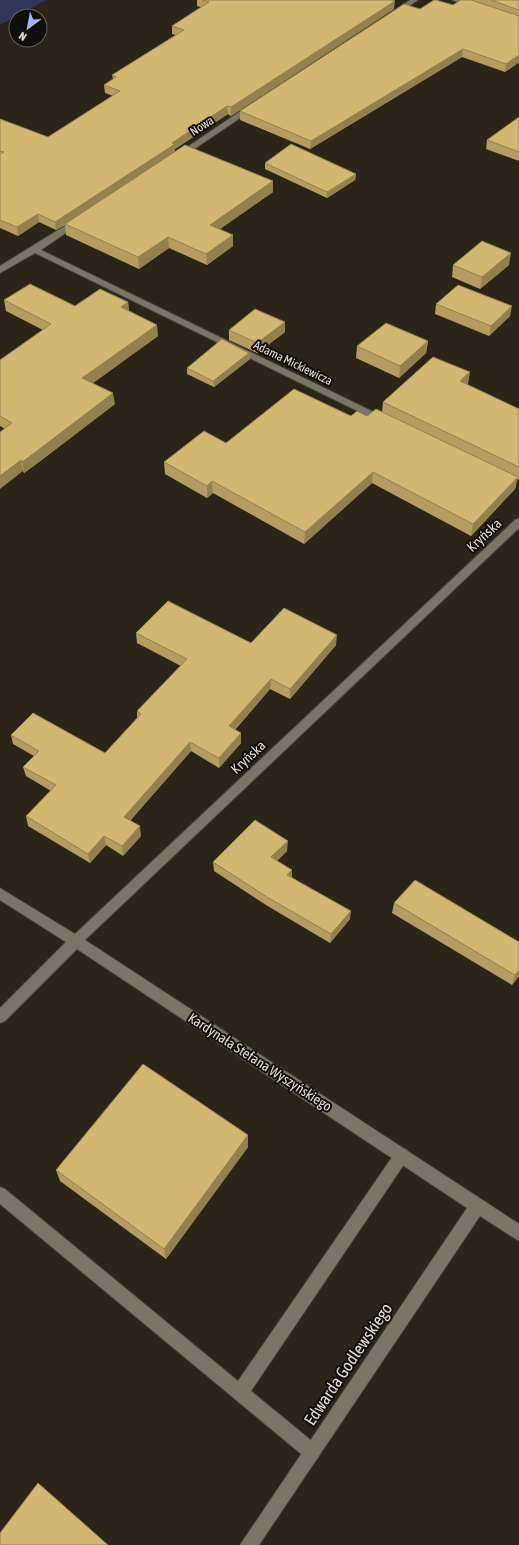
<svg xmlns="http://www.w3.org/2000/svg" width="519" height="1545" font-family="'Asap Condensed',sans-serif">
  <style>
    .green { fill: #30355b }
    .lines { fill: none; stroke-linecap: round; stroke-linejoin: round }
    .lane-casing { stroke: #454036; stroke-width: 2 }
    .street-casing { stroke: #454036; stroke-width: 2 }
    .secondary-casing { stroke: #454036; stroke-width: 2 }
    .lane { fill: #7b7565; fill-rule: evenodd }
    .street { fill: #7b7565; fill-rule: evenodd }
    .secondary { fill: #7b7565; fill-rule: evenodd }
    .wall { fill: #b59d61 }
    .shaded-wall { fill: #93804f }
    .building { fill: #d2b771; stroke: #93804f }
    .labels { text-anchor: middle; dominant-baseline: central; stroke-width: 4; stroke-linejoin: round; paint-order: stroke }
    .far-street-label { font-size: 12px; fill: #e2ded6; stroke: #110f09 }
    .street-label { font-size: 14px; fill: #e2ded6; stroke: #110f09 }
    .near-street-label { font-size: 17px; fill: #e2ded6; stroke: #110f09 }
  </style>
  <rect width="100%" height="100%" fill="#2a2518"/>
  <!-- green -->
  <path class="green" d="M0,0H46L0,25Z"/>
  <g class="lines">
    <defs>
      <path id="lane" d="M402,1148L407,1150L409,1155L407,1160L251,1391L318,1446L320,1452L318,1458L312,1460L306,1458L0,1204V1187L5,1189L238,1381L397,1150Z"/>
      <path id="street" d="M410,0H418L397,14H393V12Z
        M251,104L258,106L181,158L174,156Z
        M76,219H82L83,221L41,250L388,419L390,421L388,423H382L35,253L0,273V266Z
        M519,518V528L85,940L519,1224V1241L480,1216L259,1545H240L467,1208L77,949L5,1021L0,1023V1008L66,942L0,900V888L75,934L515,520Z"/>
      <path id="secondary" d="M452,0H461L478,7L473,8Z"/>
    </defs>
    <!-- lane casing -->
    <use href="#lane" class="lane-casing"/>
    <!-- street casing -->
    <use href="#street" class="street-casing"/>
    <!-- secondary casing -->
    <use href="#secondary" class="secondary-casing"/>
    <!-- lane -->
    <use href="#lane" class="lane"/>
    <!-- street -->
    <use href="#street" class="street"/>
    <!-- secondary -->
    <use href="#secondary" class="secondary"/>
  </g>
  <!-- wall -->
  <path class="wall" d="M197,0H392L394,9L231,116L228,114L175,149V151L273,192L220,229L233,246L207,265L169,248L139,269L66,235L65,225L56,230L39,222L18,236L0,228V119L48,137L113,96L105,93L104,85L113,79L112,75L176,35L172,34V26L201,7L197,6Z
    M461,0H519V63H518L505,72L462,57L310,149L240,120V111L420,9L453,5Z
    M519,117V161L486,149L487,140Z
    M265,163L356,174L355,180L327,198L265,169Z
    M453,265H509L480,289L452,277Z
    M4,300L75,306L128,302L129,311L158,336L93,383L115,404L35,465L24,473L23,471L5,429L0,426V360L43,330L6,311Z
    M436,304L510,316L489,336L435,314Z
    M285,322V332L257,353L229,340V330Z
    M428,341L426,353L399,378L356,358L357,346Z
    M249,353L250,359L214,387L187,374V368Z
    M468,384L467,385L519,409V480L517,479L515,489L471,536L372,483L304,544L213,493L207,498L165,474L164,462L226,443L351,416H367L382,412L383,402Z
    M136,633L251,643L336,645L290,699L270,689L235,730L241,733V743L219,768L191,751L130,821L141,836L123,856L106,845L90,863L28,826L26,816L51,791L26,776L23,767L34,756L13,744L11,735L105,753L137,718V711L181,666L137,643Z
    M287,851L277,861L292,870V877L350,919L330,943L266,905L214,871L213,862Z
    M394,903L519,976L512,985L392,913Z
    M248,1147L166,1259L60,1181L56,1170Z"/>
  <!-- shaded-wall -->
  <path class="shaded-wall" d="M395,1L394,9L231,116V107Z
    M463,49L462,57L310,149L311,141Z
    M519,55L518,63L505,72L506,64Z
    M227,106L228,114L175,149V152L56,230L55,222Z
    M356,174L355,180L327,198V192Z
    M273,181V192L210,236V225Z
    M38,214L39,222L18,236L17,227Z
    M233,235V246L207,265L206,254Z
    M168,237L169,248L139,269L138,257Z
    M511,253L509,265L480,289L482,277Z
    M128,302L129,313L121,307Z
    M512,306L510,316L489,336L491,326Z
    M285,322V332L257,353V343Z
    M157,325L158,336L84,389L82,378Z
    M428,341L426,353L399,378L400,366Z
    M249,353L250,359L214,387L213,381Z
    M470,372L468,384L458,393L460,381Z
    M113,393L115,404L35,465L24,473L22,462Z
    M21,460L23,471L0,489V476Z
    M373,472L372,483L304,544L305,532Z
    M518,477L515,489L471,536L473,524Z
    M212,481L213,493L207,498V486Z
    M337,635L336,645L290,699V689Z
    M271,679L270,689L229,736V726Z
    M241,733V743L219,768V758Z
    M190,742L191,751L125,826L124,817Z
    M140,826L141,836L123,856L122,846Z
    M104,836L106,845L90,863L88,854Z
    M288,841L287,851L271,866V857Z
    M292,870V879L287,875Z
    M351,911L350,919L330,943L331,934Z
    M519,970V976L512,985L515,975Z
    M248,1135V1147L166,1259L164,1249Z"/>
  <!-- building -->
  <path class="building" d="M202,0H392L395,1L231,107L227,106L172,143L175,144L55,222L38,214L17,227L0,220V154L4,152L0,151V119L48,137L120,91L104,85L116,77L112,75L184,30L172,26L209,2Z
    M434,0H436L453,5L461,0H471L519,16V55L506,64L463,49L311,141L240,111L404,4L420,9Z
    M491,0H519V10Z
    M519,117V152L487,140Z
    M291,144L356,174L327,192L265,163Z
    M185,145L273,181L210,225L233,235L206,254L168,237L138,257L65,224Z
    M482,241L511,253L482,277L453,265Z
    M30,284L75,306L100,289L128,302L121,307L157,325L82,378L113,393L33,454L22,462L21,460L0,476V432L12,423L0,416V360L51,324L4,300Z
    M458,285L512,306L491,326L436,304Z
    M255,309L285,322L257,343L229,330Z
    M386,323L428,341L400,366L357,346Z
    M222,339L249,353L213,381L187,368Z
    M433,357L470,372L460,381L519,409V467L383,402Z
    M294,389L351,416L357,411L367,416L376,409L518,477L473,524L373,472L305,532L212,481L207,486L164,462L204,431L226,443Z
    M168,601L251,643L284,608L337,635L290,689L271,679L229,726L241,733L219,758L190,742L124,817L140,826L122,846L104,836L88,854L26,816L56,785L23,767L39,751L11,735L33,713L105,753L141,714L137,711L187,659L136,633Z
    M255,820L288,841L271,857L292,870L287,875L351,911L331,934L267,897L213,862Z
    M415,880L519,942V970L515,975L394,903Z
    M143,1064L248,1135L164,1249L56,1170Z
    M38,1483L108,1545H0V1533Z"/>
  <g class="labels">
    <!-- far-street labels -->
    <g class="far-street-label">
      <text transform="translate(202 126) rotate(-33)">Nowa</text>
      <text transform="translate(293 363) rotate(26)">Adama Mickiewicza</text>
    </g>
    <!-- street labels -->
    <g class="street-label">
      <text transform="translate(484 535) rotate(-43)">Kryńska</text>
      <text transform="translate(248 757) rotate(-43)">Kryńska</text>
      <text transform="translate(260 1062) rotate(33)">Kardynała Stefana Wyszyńskiego</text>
    </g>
    <!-- near-street labels -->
    <g class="near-street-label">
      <text transform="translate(348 1364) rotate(-56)">Edwarda Godlewskiego</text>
    </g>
  </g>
  <!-- north arrow -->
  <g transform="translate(28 28) rotate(212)"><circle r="19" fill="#110f09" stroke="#65625b"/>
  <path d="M0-3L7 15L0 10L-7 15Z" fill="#a4b2fc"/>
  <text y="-6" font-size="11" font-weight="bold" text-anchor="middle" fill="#e2ded6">N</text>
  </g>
</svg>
